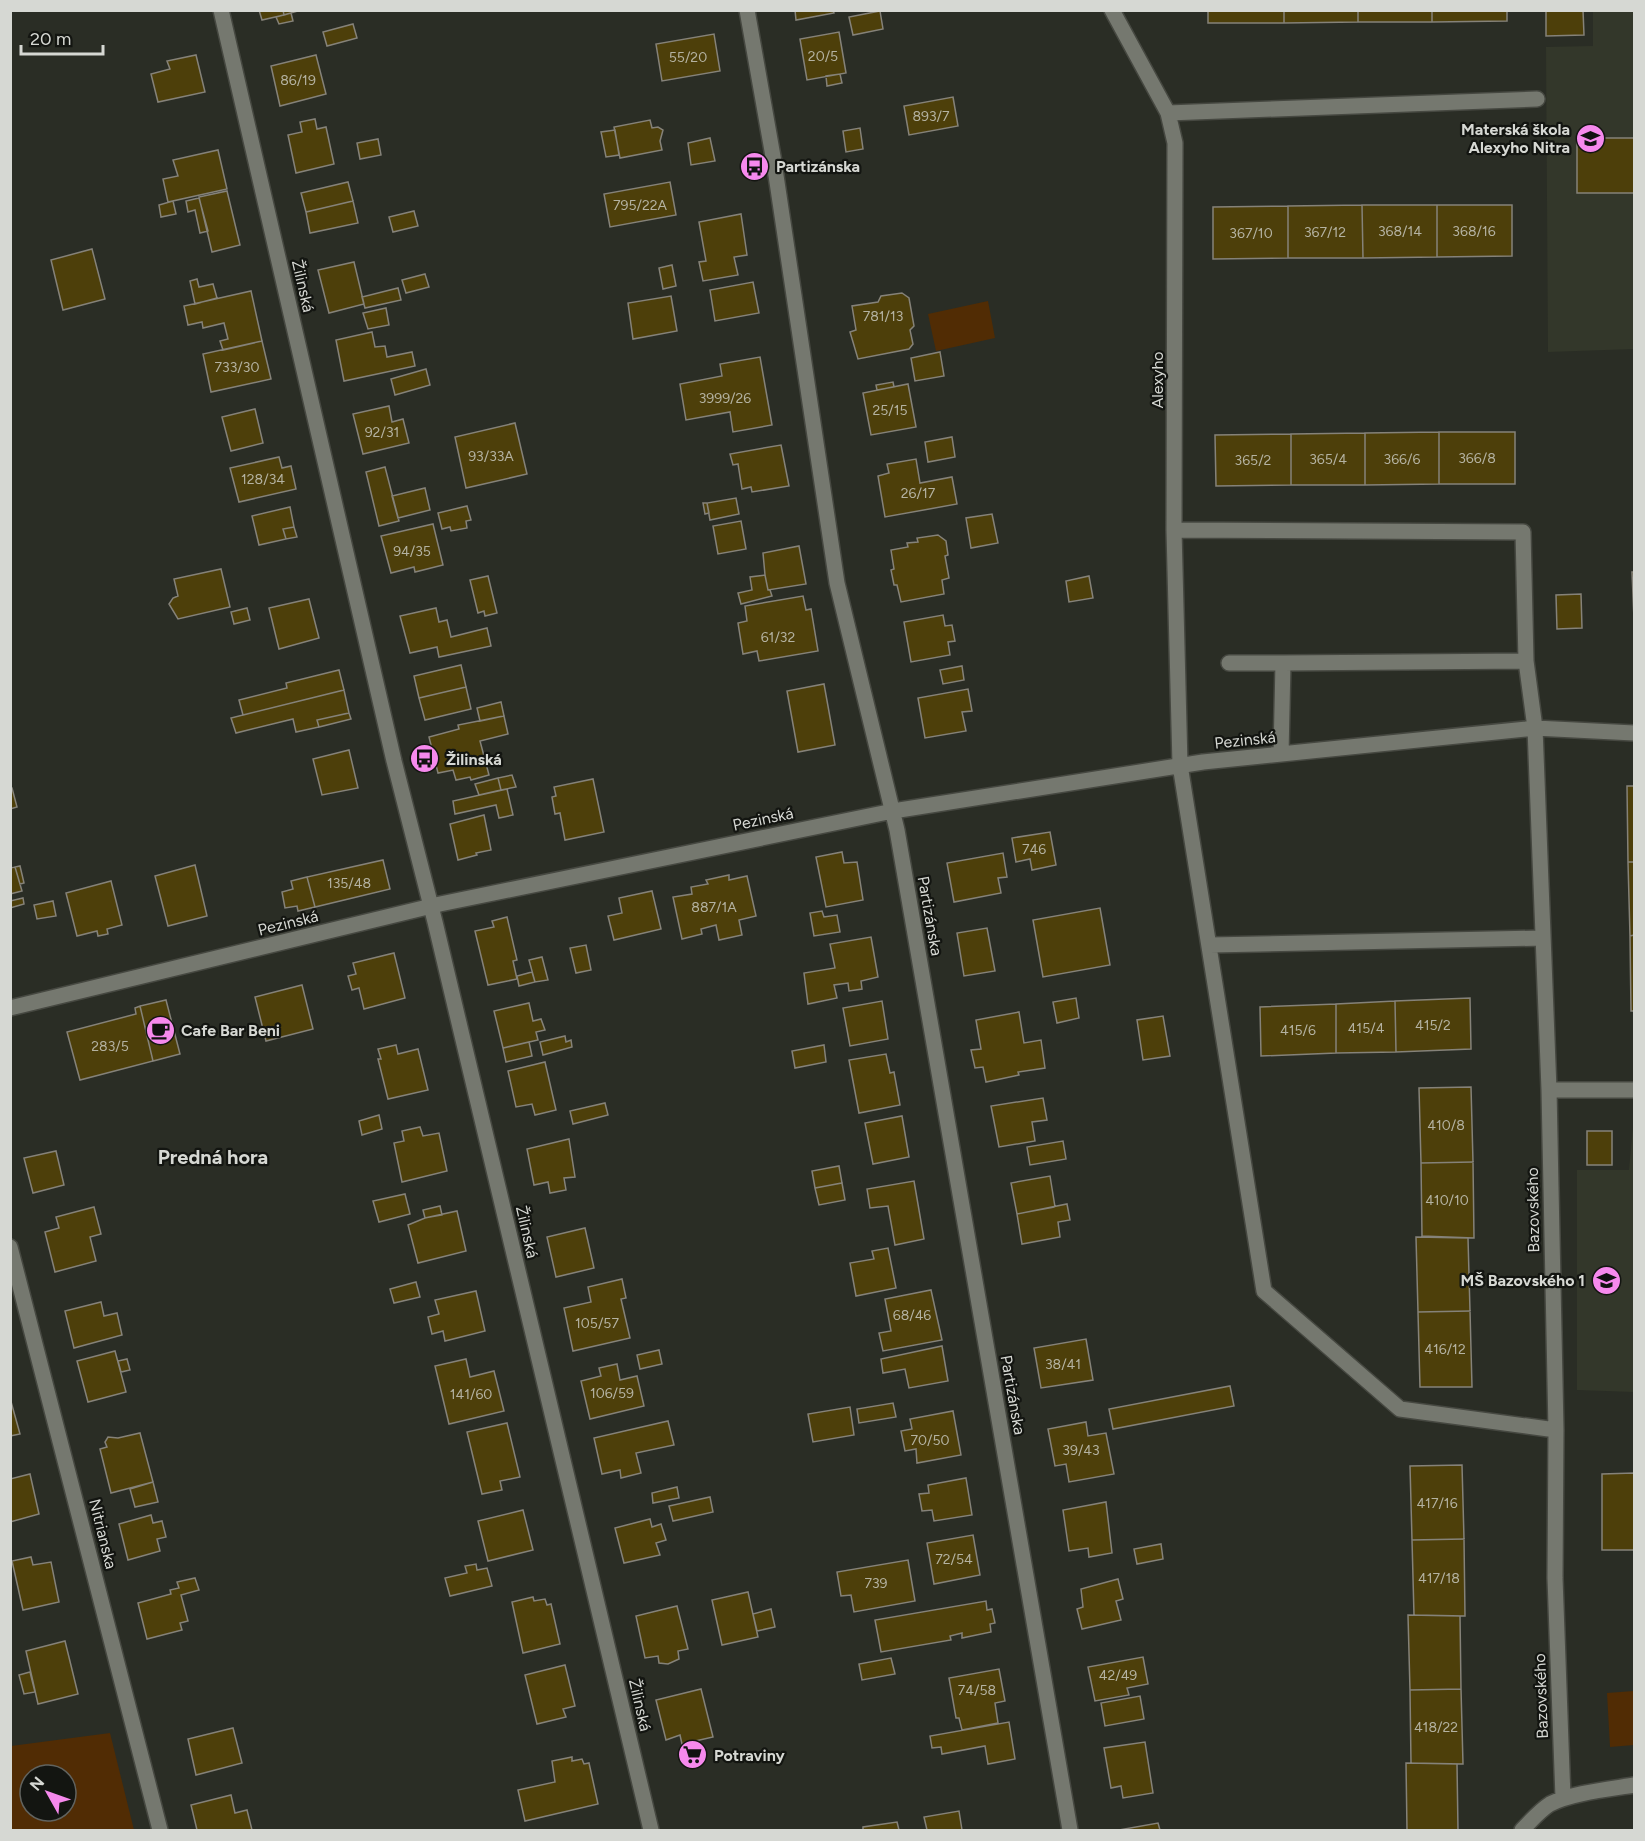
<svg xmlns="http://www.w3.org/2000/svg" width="1645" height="1841" font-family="Figtree,sans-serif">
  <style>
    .built { fill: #33372a }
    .green { fill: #512c04; fill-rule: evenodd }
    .building { fill: #4d3f0a; stroke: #858279; stroke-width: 1.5 }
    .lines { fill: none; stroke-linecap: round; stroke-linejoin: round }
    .minor-casing { stroke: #464841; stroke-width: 18 }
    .minor { stroke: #75786f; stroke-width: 15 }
    .labels { text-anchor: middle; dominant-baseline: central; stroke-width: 4.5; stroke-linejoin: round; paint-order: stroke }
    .number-label { font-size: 14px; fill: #b4b2a1 }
    .poi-label { font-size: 16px; font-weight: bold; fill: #d6d8d3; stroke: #131511; text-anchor: start }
    .street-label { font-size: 16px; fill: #d6d8d3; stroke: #131511 }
    .quarter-label { font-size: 20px; font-weight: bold; fill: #d6d8d3; stroke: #131511 }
  </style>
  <rect width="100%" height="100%" fill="#2a2d25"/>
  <!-- built -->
  <path class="built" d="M1593,11H1634V349L1548,352L1546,47L1593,46Z
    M1634,1116V1392L1577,1390V1170H1629Z"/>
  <!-- green -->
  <path class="green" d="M988,301L995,338L936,351L928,314Z
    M1634,1691V1745L1610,1747L1607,1693Z
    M110,1733L134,1830H11V1746ZM30,1775H66V1811H30Z"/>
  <!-- building -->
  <path class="building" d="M259,10H283L284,15L262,20Z
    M283,10H301L284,15Z
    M795,10H833L834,13L796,20Z
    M1208,10H1284V23H1208Z
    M1284,10H1358V22L1284,23Z
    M1358,10H1432V22H1358Z
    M1432,10H1507V21L1432,22Z
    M1546,10H1583L1584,35L1546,36Z
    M880,11L883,29L853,35L849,17Z
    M291,13L293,21L279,24L276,17Z
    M353,24L357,38L327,46L323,32Z
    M839,32L846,73L807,80L800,39Z
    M714,34L720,71L662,81L656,44Z
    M196,55L205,92L158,102L151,74L170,69L167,61Z
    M316,55L326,94L280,106L271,66Z
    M840,74L842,83L827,86L826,76Z
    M953,97L958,126L909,135L904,106Z
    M315,119L317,129L326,127L334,164L296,173L288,135L302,132L300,122Z
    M650,120L652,128L658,127L663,130L660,141L662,150L620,158L614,127Z
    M860,128L863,149L846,152L843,131Z
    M615,130L619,155L606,157L601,132Z
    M710,138L715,161L691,165L688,143Z
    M1577,138H1634V193H1577Z
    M378,139L381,155L360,159L357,143Z
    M218,150L227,189L168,202L163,179L178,176L173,160Z
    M348,182L353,201L306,212L301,193Z
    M670,182L676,215L610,227L604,194Z
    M227,191L240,245L212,252L199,197Z
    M199,198L208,231L200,233L195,210L188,212L186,201Z
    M173,201L176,214L161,217L159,205Z
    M353,201L358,223L310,233L306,212Z
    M1362,205L1363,258H1288V206Z
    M1362,205H1437V257L1363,258Z
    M1437,205H1512V256L1437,257Z
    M1288,206V258L1213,259V207Z
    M414,211L418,226L393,232L389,217Z
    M741,214L747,255L734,257L738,275L703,281L699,262L706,261L699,222Z
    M92,249L105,299L63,310L51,260Z
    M354,262L364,304L329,313L318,270Z
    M672,265L676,286L663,289L659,268Z
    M425,274L429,287L406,293L402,280Z
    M197,279L199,287L213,284L217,298L195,304L190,281Z
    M753,282L759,313L715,321L710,290Z
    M398,288L401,300L365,308L362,297Z
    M251,291L262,341L223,350L220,341L228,339L224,323L203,328L202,322L188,325L184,306Z
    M902,293L909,298L914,326L910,330L913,344L909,349L858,359L850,332L856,330L852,306L878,302L881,296Z
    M671,296L677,331L633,339L628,303Z
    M386,308L389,325L368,329L363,313Z
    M372,332L375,347L385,346L387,357L412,352L415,366L344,381L336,340Z
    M262,341L271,379L211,392L203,354Z
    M940,352L944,376L915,381L911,358Z
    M760,357L772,425L733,432L730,412L686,420L680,384L722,376L720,364Z
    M426,369L430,385L395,395L391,379Z
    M893,382L894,387L877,390L876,385Z
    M908,384L916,427L871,435L863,393Z
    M389,406L392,422L403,419L409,443L363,454L353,414Z
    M255,409L263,443L231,451L222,417Z
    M515,423L527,474L466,488L455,437Z
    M1439,432V484L1365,485V433Z
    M1439,432H1515V484H1439Z
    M1365,433V485H1291V434Z
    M1291,434V485L1216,486L1215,435Z
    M952,437L955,457L928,462L925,442Z
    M781,445L789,486L752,492L751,487L742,489L738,464L733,465L730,454Z
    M279,457L282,468L291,466L296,489L239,502L230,468Z
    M916,459L920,483L952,477L957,504L885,517L878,476L889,473L887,464Z
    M385,467L399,521L379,526L366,472Z
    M425,488L430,510L398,518L392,496Z
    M736,498L739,514L710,520L707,503Z
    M703,503H707L709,513L705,514Z
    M467,506L471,520L466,521L467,528L451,531L450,527L442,529L438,513Z
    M290,507L294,527L283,529L286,539L259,545L252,516Z
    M992,514L998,543L971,548L966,518Z
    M741,521L746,549L718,554L713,526Z
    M433,524L443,565L415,572L414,567L391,573L381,536Z
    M294,527L297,537L286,539L283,529Z
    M938,535L946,541L948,555L945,556L949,578L942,580L944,594L901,602L897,585H894L891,570L894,569L891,550L908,547L907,543L918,542L917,538Z
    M799,546L806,584L768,590L765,575L763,553Z
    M221,569L230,607L178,619L169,604L173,598L178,596L174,579Z
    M1632,572H1634V619Z
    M765,575L768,590H770L772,596L741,604L738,593L752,590L750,577Z
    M488,576L497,613L485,616L484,611L478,613L470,580Z
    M1089,576L1093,598L1069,602L1066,581Z
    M1581,594L1582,628L1557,629L1556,595Z
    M803,596L806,610L811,609L818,651L759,661L757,651L743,654L738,623L747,621L745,606Z
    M309,599L319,638L279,649L269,608Z
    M247,608L250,620L234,624L231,612Z
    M436,608L439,622L447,620L451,637L487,628L491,646L439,657L437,647L410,653L400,616Z
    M943,615L945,626L952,625L955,641L948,642L950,655L911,662L904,622Z
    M461,665L466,687L419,698L414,676Z
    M962,666L964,680L943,684L940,670Z
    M339,670L344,690L243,715L239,700L287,688L286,683Z
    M824,684L835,745L798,752L787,691Z
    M466,687L471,709L425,720L419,698Z
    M968,689L972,711L962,712L966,731L925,738L918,698Z
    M344,690L349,713L317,720L319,727L296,732L293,719L236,733L231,718Z
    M501,702L504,716L480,721L477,708Z
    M349,713L351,719L319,727L317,720Z
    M504,716L508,734L480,741L489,775L471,780L470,777L456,780L453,770L438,773L429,737L459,729L458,725Z
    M349,750L358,788L322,795L313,759Z
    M512,775L516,787L501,790L498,778Z
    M498,778L501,790L479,795L475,784Z
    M593,779L604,832L565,840L560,813L555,814L552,797L556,796L554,787Z
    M1627,786H1634V862H1628Z
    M10,788H12L17,807L10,809Z
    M507,789L513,815L499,818L496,805L455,814L453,801Z
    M484,815L491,850L476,853L477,855L458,860L450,824Z
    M1050,832L1056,865L1032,870L1030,859L1016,862L1012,838Z
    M842,852L844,863L857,862L863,900L826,907L816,857Z
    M1003,853L1007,877L998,878L1001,893L954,902L947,863Z
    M383,860L390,889L315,907L307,877Z
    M1628,862H1634V935L1630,936Z
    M195,865L207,916L168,926L155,876Z
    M20,866L24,883L20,884L15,867Z
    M15,867L22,891L10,894V868Z
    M729,875V880L747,876L756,916L739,920L742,935L719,940L716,925L701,929L702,934L682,939L673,897L692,894L691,887L708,884L706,880Z
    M307,877L315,907L298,911L297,906L285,908L282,892L293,889L291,881Z
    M111,881L122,925L107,929L108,934L98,936L97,931L77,936L66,893Z
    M652,891L661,929L614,940L608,916L622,913L619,898Z
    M23,898L24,904L10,908V901Z
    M53,901L56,916L37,919L34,905Z
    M1100,908L1110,965L1043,977L1033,920Z
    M822,911L824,917L837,915L840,932L814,936L810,913Z
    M507,917L517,960L513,961L517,979L488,985L475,931L494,927L492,921Z
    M987,928L995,971L964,976L957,933Z
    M1634,935V1011H1631L1630,936Z
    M871,937L878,977L861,981L862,989L849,991L848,983L834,985L837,998L808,1004L804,973L835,968L830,944Z
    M586,945L591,970L576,973L570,948Z
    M394,953L405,998L364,1009L359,988L352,990L348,976L356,974L353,963Z
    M542,957L548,980L535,982L529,960Z
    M532,972L535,982L519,986L517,976Z
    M302,985L313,1029L266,1041L255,997Z
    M1076,998L1079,1018L1057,1023L1053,1002Z
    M1470,998L1471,1049L1396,1052L1395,1001Z
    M166,1000L180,1054L153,1061L140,1006Z
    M882,1001L888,1039L850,1046L843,1008Z
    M1395,1001L1396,1052L1336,1053V1004Z
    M529,1003L533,1021L541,1019L545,1030L536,1032L538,1040L503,1048L494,1011Z
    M1336,1004V1053L1261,1056L1260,1007Z
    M140,1006L153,1061L80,1080L67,1032L136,1014L135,1008Z
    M1019,1012L1024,1043L1041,1040L1045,1068L1018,1072L1019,1075L986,1082L983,1067L975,1068L971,1050L981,1049L976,1020Z
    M1163,1016L1170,1056L1143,1060L1137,1020Z
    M565,1036L566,1042L571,1040L572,1047L543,1055L540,1042Z
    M529,1042L532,1056L506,1062L503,1048Z
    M396,1045L398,1054L418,1049L428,1090L388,1099L378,1059H381L378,1049Z
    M824,1045L826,1062L795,1068L792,1051Z
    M886,1054L890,1073L894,1072L900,1105L859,1113L849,1060Z
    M545,1062L556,1110L535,1115L532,1104L516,1107L508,1071Z
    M1471,1087L1473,1162L1421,1163L1419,1088Z
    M1043,1098L1047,1120L1032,1122L1035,1141L999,1147L991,1106Z
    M605,1103L608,1115L573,1124L570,1111Z
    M379,1115L382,1129L362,1135L359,1121Z
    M902,1116L909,1157L873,1164L865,1123Z
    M420,1127L423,1136L439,1133L447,1171L402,1182L394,1143L404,1141L402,1131Z
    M1587,1131H1612V1165H1587Z
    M569,1139L575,1177L564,1178L566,1190L550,1193L548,1182L534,1185L527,1149Z
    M1063,1141L1066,1159L1030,1165L1027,1147Z
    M56,1151L64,1185L33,1193L24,1158Z
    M1473,1162L1474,1238L1422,1236L1421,1163Z
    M839,1166L842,1183L815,1188L812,1171Z
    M1050,1176L1055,1207L1017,1214L1011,1183Z
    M914,1181L924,1239L895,1245L888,1206L870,1208L867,1189Z
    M842,1183L845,1200L819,1205L815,1188Z
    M405,1194L410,1214L379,1222L373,1201Z
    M1067,1204L1070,1220L1058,1222L1060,1237L1022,1244L1017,1214Z
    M440,1206L442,1215L425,1218L423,1210Z
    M94,1207L101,1234L90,1237L96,1261L55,1272L45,1232L59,1228L56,1217Z
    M457,1211L466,1251L418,1263L408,1225L425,1218Z
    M585,1228L594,1268L556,1277L547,1237Z
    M1416,1237L1468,1238L1470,1311L1418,1312Z
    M888,1248L896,1288L856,1296L850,1263L874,1259L872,1251Z
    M622,1279L626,1298L621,1299L630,1338L573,1351L564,1308L591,1302L588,1287Z
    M416,1282L420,1297L394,1303L390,1289Z
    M931,1290L942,1340L883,1351L879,1333L891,1331L885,1299Z
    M476,1291L485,1331L445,1341L443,1331L432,1334L428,1317L439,1314L435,1300Z
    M101,1302L104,1316L117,1313L122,1335L74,1348L65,1311Z
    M1470,1311L1472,1387H1420L1418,1312Z
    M1086,1339L1093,1380L1041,1388L1034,1348Z
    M942,1346L948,1381L909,1388L905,1369L883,1373L881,1359Z
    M659,1350L662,1364L640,1369L637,1355Z
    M115,1351L126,1392L88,1402L77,1361Z
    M127,1359L130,1370L121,1372L118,1361Z
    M466,1359L470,1377L494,1371L504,1411L449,1424L435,1366Z
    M617,1364L620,1380L637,1376L644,1406L590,1419L581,1381L601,1376L599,1368Z
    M1230,1386L1234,1406L1113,1429L1109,1409Z
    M10,1398L20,1434L10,1436Z
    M893,1403L896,1417L859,1423L857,1409Z
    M850,1407L854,1435L813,1442L808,1414Z
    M953,1411L961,1455L917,1463L916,1449L905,1451L901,1431L912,1429L910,1419Z
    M668,1421L674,1445L636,1453L641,1473L621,1478L620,1470L602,1474L594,1438Z
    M1086,1422L1088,1436L1106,1433L1114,1474L1069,1482L1066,1464L1055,1466L1048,1429Z
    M507,1423L520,1477L500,1481L502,1490L482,1494L467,1432Z
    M140,1433L153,1482L111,1493L100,1449L107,1447L105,1442L108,1437L118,1438Z
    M1462,1465L1464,1539L1412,1540L1410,1466Z
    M1634,1473V1550H1602V1474Z
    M30,1474L39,1514L10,1522V1479Z
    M966,1478L972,1515L934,1521L932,1510L922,1511L919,1494L929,1493L928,1485Z
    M153,1482L158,1502L135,1507L130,1489Z
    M677,1487L679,1498L653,1503L652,1493Z
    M710,1497L713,1512L673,1521L669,1506Z
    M1106,1502L1112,1553L1089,1557L1088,1548L1069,1551L1063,1510Z
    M523,1510L533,1550L488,1561L478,1521Z
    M151,1515L153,1523L162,1521L166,1537L157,1539L160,1551L128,1560L119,1524Z
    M650,1519L652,1527L661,1524L666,1540L656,1543L660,1555L624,1563L615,1528Z
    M973,1535L980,1575L934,1584L927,1543Z
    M1464,1539L1465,1616L1414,1615L1412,1540Z
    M1161,1544L1163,1559L1137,1564L1134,1549Z
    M31,1557L33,1565L51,1562L59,1602L23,1610L12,1561Z
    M908,1560L915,1601L854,1612L851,1595L841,1596L837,1572Z
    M476,1564L477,1570L487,1568L492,1586L450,1596L445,1578L467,1573L465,1566Z
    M195,1578L199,1590L181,1595L188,1621L180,1623L182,1630L147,1639L138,1603L171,1594L170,1590L179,1588L177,1582Z
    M1118,1579L1123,1599L1116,1601L1121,1620L1082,1629L1077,1609L1083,1607L1081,1589Z
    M748,1592L758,1637L722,1645L712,1600Z
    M533,1597L534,1601L545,1599L547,1605L551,1604L560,1644L523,1653L512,1602Z
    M986,1601L987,1610L992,1609L995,1623L990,1624L991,1632L962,1638V1633L950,1636L951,1640L881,1652L875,1620Z
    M677,1606L688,1649L678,1651L679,1659L668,1664L659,1663L658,1656L645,1658L636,1616Z
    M771,1609L775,1627L757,1631L753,1614Z
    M1408,1615L1460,1616L1461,1689L1410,1690Z
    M65,1641L78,1694L38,1704L26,1651Z
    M1143,1657L1148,1684L1127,1688L1129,1695L1095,1701L1088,1667Z
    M891,1658L895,1674L862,1680L859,1664Z
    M565,1665L575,1706L563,1709L566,1717L537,1724L525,1675Z
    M999,1669L1005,1701L995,1703L998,1723L962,1730L959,1718H956L949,1678Z
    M30,1672L35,1692L24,1694L19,1675Z
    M701,1689L713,1737L682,1744L680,1735L666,1740L656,1700Z
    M1461,1689L1463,1764L1411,1763L1410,1690Z
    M1140,1696L1144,1719L1105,1726L1101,1703Z
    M1009,1722L1015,1759L988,1764L985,1746L942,1754L941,1747L932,1748L930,1736Z
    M233,1728L242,1763L196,1775L188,1739Z
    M1145,1742L1153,1793L1123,1798L1121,1786L1111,1788L1104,1748Z
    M572,1757V1761L582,1759L584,1764L589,1763L598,1804L525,1821L518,1790L555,1782L552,1761Z
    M1406,1763L1457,1764L1458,1830H1407Z
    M231,1795L235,1813L247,1810L252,1830H197L191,1805Z
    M959,1811L962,1830H927L924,1817Z
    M897,1822L899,1830H863V1827Z
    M1158,1823L1160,1830H1119Z"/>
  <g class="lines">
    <defs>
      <path id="minor" d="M221,10L394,761L435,922L651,1830
        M747,10L774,162L837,583L897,830L1070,1830
        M1112,10L1168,113L1175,143L1174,530L1180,765L1264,1291L1400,1409L1556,1430
        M1168,113L1537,99
        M1174,530L1523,532L1526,661L1535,728L1549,1090L1556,1430L1555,1578L1563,1798
        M1229,663H1283
        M1281,754L1283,663L1526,661
        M1210,945L1542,938
        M10,1008L440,904L893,811L1203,762L1535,728L1634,733
        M1549,1090H1634
        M10,1247L160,1830
        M1522,1830C1531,1821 1539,1811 1550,1804C1571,1793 1610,1789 1634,1785"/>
    </defs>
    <!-- minor casing -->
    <use href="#minor" class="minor-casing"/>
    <!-- minor -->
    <use href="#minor" class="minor"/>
  </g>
  <!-- icons -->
  <defs>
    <symbol id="school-disc" viewBox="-11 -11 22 22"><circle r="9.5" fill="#f689ed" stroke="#131511"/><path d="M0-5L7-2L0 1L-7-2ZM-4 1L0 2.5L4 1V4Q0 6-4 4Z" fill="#111"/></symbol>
    <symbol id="bus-disc" viewBox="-11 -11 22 22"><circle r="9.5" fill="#f689ed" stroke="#131511"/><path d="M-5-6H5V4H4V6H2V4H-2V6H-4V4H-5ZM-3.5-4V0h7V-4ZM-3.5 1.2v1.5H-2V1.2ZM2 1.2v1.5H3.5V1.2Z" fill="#111"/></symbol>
    <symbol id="cafe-disc" viewBox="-11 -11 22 22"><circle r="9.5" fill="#f689ed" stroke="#131511"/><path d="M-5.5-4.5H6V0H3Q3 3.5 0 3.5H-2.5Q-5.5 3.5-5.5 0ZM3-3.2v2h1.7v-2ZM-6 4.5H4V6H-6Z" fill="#111"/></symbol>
    <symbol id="supermarket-disc" viewBox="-11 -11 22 22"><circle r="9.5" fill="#f689ed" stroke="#131511"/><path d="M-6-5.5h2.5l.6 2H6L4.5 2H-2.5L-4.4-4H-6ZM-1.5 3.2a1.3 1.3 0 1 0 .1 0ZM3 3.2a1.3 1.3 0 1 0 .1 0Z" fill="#111"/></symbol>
  </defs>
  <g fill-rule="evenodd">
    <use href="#school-disc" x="1574" y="122" width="33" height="33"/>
    <use href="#bus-disc" x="738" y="150" width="33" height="33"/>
    <use href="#bus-disc" x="408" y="742" width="33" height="33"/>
    <use href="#cafe-disc" x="144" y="1014" width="33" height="33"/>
    <use href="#school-disc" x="1590" y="1264" width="33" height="33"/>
    <use href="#supermarket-disc" x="676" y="1738" width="33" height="33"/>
  </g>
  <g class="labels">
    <!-- number labels -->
    <g class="number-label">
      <text x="823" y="56">20/5</text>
      <text x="688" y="57">55/20</text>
      <text x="298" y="80">86/19</text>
      <text x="931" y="116">893/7</text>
      <text x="640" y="205">795/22A</text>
      <text x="1400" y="231">368/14</text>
      <text x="1474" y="231">368/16</text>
      <text x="1325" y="232">367/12</text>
      <text x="1251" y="233">367/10</text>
      <text x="883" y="316">781/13</text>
      <text x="237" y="367">733/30</text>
      <text x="725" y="398">3999/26</text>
      <text x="890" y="410">25/15</text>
      <text x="382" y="432">92/31</text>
      <text x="491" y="456">93/33A</text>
      <text x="1477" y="458">366/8</text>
      <text x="1328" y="459">365/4</text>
      <text x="1402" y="459">366/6</text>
      <text x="1253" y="460">365/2</text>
      <text x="263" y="479">128/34</text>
      <text x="918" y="493">26/17</text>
      <text x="412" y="551">94/35</text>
      <text x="778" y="637">61/32</text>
      <text x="1034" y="849">746</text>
      <text x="349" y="883">135/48</text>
      <text x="714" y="907">887/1A</text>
      <text x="1433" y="1025">415/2</text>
      <text x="1366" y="1028">415/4</text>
      <text x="1298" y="1030">415/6</text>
      <text x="110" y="1046">283/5</text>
      <text x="1446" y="1125">410/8</text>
      <text x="1447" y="1200">410/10</text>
      <text x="912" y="1315">68/46</text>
      <text x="597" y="1323">105/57</text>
      <text x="1445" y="1349">416/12</text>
      <text x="1063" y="1364">38/41</text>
      <text x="612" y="1393">106/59</text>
      <text x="471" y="1394">141/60</text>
      <text x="930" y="1440">70/50</text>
      <text x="1081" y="1450">39/43</text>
      <text x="1437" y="1503">417/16</text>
      <text x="954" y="1559">72/54</text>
      <text x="1439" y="1578">417/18</text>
      <text x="876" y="1583">739</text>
      <text x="1118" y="1675">42/49</text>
      <text x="977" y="1690">74/58</text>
      <text x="1436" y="1727">418/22</text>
    </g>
    <!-- poi labels -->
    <g class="poi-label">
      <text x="1570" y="129" text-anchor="end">Materská škola<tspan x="1570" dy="18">Alexyho Nitra</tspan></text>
      <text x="776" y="166">Partizánska</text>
      <text x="446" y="759">Žilinská</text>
      <text x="181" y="1030">Cafe Bar Beni</text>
      <text x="1585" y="1280" text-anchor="end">MŠ Bazovského 1</text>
      <text x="714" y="1755">Potraviny</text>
    </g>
    <!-- street labels -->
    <g class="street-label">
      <text transform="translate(303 286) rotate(77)">Žilinská</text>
      <text transform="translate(1157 380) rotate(-90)">Alexyho</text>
      <text transform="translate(1245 740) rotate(-6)">Pezinská</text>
      <text transform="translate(763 819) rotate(-12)">Pezinská</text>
      <text transform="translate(930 916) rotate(80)">Partizánska</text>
      <text transform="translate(288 923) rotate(-14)">Pezinská</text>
      <text transform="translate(1533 1210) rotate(-91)">Bazovského</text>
      <text transform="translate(527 1232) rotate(77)">Žilinská</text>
      <text transform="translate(1013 1395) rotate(80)">Partizánska</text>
      <text transform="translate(103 1534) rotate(76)">Nitrianska</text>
      <text transform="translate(1541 1696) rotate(-92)">Bazovského</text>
      <text transform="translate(640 1705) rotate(77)">Žilinská</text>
    </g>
    <!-- quarter labels -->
    <g class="quarter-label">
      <text x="213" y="1157">Predná hora</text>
    </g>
  </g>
  <!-- border -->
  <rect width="1645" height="1841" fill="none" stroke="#d6d8d3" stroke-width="24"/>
  <!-- north arrow -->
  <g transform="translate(48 1793) rotate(310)"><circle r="28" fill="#131511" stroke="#61635f" stroke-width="1.5"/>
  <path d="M0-4.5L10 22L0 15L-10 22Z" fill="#f689ed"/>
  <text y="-9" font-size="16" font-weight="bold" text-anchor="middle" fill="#d6d8d3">N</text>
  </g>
  <!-- scale -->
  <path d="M21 45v9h82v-9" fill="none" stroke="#d6d8d3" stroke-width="3"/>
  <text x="30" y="45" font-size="18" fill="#d6d8d3" stroke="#131511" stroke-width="4.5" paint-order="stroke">20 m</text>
</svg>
